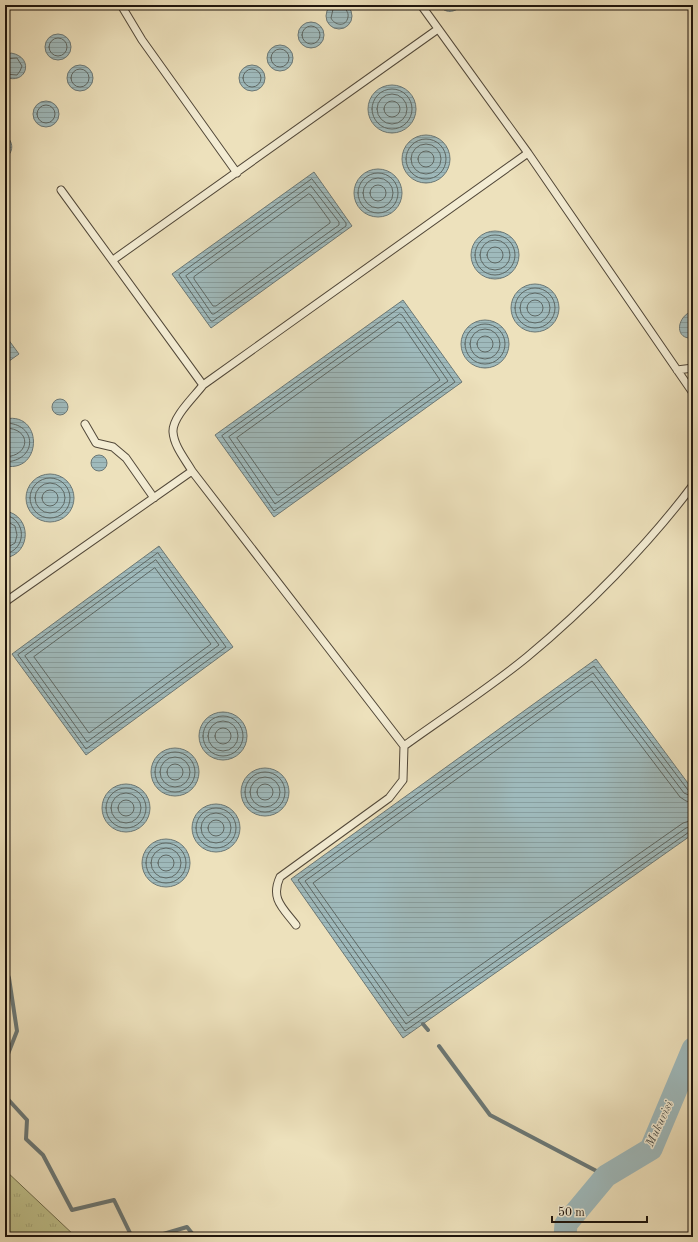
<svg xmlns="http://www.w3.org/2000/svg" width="698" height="1242" font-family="'Old Standard TT',serif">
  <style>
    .grass { fill: url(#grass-tufts); stroke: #6e6b4c }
    .water { fill: url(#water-rules); stroke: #6b7876 }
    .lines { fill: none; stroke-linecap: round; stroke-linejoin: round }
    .shore { stroke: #5e6864; stroke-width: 1 }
    .stream { stroke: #6b7876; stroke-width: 4 }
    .river { stroke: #9fbabc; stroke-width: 23 }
    .lane-casing { stroke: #524839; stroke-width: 9 }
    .lane { stroke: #f3ecd3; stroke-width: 7 }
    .labels { text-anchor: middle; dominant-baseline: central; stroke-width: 3; stroke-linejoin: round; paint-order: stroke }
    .water-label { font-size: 12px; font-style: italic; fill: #4b4f4a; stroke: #f3ecd3 }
  </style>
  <defs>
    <pattern id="grass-tufts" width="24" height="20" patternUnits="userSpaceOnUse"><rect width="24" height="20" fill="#bfc18c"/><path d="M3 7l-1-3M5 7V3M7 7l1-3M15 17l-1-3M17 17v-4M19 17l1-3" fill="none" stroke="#a4a578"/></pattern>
    <pattern id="water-rules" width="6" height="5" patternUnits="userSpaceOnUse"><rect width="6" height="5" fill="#9fbabc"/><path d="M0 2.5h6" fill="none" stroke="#889fa0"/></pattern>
  </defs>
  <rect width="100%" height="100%" fill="#ede1bc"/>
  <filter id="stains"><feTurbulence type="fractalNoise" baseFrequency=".005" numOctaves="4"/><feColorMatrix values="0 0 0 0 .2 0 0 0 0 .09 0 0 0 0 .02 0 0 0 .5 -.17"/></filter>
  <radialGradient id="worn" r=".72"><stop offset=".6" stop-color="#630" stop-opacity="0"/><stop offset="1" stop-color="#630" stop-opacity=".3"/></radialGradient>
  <!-- grass -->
  <path class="grass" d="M5,1170L76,1237H5Z"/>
  <!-- water -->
  <path class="water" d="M326 16a13 13 0 1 1 26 0a13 13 0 1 1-26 0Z
    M439,5H462C455,13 445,14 439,5Z
    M298 35a13 13 0 1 1 26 0a13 13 0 1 1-26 0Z
    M45 47a13 13 0 1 1 26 0a13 13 0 1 1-26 0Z
    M267 58a13 13 0 1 1 26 0a13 13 0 1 1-26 0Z
    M11,53C35,57 27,86 5,77V56Z
    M67 78a13 13 0 1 1 26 0a13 13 0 1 1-26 0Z
    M239 78a13 13 0 1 1 26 0a13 13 0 1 1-26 0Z
    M368 109a24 24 0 1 1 48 0a24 24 0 1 1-48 0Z
    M33 114a13 13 0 1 1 26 0a13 13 0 1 1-26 0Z
    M5,134C14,143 14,151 5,159Z
    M402 159a24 24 0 1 1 48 0a24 24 0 1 1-48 0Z
    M354 193a24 24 0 1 1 48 0a24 24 0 1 1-48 0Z
    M314,172L352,226L211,328L172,274Z
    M471 255a24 24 0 1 1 48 0a24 24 0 1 1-48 0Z
    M511 308a24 24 0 1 1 48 0a24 24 0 1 1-48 0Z
    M403,300L462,382L274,517L215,435Z
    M690,312L693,313V338C675,340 676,319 690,312Z
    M461 344a24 24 0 1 1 48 0a24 24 0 1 1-48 0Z
    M5,335L19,354L5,364Z
    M52 407a8 8 0 1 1 16 0a8 8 0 1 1-16 0Z
    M5,419C43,411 43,473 5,466Z
    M91 463a8 8 0 1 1 16 0a8 8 0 1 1-16 0Z
    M26 498a24 24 0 1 1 48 0a24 24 0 1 1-48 0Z
    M5,511C32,515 32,554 5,558Z
    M159,546L233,647L86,755L12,654Z
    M596,659L693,790V834L403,1038L291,879Z
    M199 736a24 24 0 1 1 48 0a24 24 0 1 1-48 0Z
    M151 772a24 24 0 1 1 48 0a24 24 0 1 1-48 0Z
    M241 792a24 24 0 1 1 48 0a24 24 0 1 1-48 0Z
    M102 808a24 24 0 1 1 48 0a24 24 0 1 1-48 0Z
    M192 828a24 24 0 1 1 48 0a24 24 0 1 1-48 0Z
    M142 863a24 24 0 1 1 48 0a24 24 0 1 1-48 0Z"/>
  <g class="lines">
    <!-- shore -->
    <path class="shore" d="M334,5L331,18C334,25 346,28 348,17C349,12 345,10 344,5
      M302 35a9 9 0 1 1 18 0a9 9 0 1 1-18 0Z
      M49 47a9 9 0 1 1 18 0a9 9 0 1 1-18 0Z
      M271 58a9 9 0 1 1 18 0a9 9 0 1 1-18 0Z
      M5,59L17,58L22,66L20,71L17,75L5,74
      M71 78a9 9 0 1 1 18 0a9 9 0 1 1-18 0Z
      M243 78a9 9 0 1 1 18 0a9 9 0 1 1-18 0Z
      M372 109a20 20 0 1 1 40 0a20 20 0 1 1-40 0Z
      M377 109a15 15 0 1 1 30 0a15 15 0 1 1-30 0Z
      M384 109a8 8 0 1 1 16 0a8 8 0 1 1-16 0Z
      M37 114a9 9 0 1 1 18 0a9 9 0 1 1-18 0Z
      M406 159a20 20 0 1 1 40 0a20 20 0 1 1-40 0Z
      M411 159a15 15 0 1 1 30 0a15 15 0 1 1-30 0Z
      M418 159a8 8 0 1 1 16 0a8 8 0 1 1-16 0Z
      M358 193a20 20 0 1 1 40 0a20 20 0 1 1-40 0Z
      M363 193a15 15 0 1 1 30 0a15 15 0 1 1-30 0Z
      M312,179L346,223V226L213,321H211L179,275Z
      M370 193a8 8 0 1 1 16 0a8 8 0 1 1-16 0Z
      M311,186L339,222V225L214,314H212L186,276Z
      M309,194L311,195L330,221V223L216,306H213L194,279V277Z
      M475 255a20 20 0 1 1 40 0a20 20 0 1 1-40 0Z
      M480 255a15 15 0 1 1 30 0a15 15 0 1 1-30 0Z
      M487 255a8 8 0 1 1 16 0a8 8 0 1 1-16 0Z
      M515 308a20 20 0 1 1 40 0a20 20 0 1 1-40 0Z
      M520 308a15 15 0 1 1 30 0a15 15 0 1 1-30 0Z
      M527 308a8 8 0 1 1 16 0a8 8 0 1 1-16 0Z
      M401,307L403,308L455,382L274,511L222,436Z
      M400,314L402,315L448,381L275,504L229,437Z
      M398,322L401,323L440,380L279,495H277L237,438Z
      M465 344a20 20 0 1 1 40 0a20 20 0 1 1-40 0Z
      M470 344a15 15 0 1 1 30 0a15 15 0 1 1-30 0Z
      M477 344a8 8 0 1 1 16 0a8 8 0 1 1-16 0Z
      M5,423C38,423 38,461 5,462
      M5,428C32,428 31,456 5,457
      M30 498a20 20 0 1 1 40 0a20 20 0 1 1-40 0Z
      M35 498a15 15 0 1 1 30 0a15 15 0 1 1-30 0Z
      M42 498a8 8 0 1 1 16 0a8 8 0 1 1-16 0Z
      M5,515C27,519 27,550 5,554
      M5,520L15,526L17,535L15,543L5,549
      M158,553L226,647L86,749L18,655Z
      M156,560L219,645L87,742L25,656Z
      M155,568L211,644L89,733L34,657Z
      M203 736a20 20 0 1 1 40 0a20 20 0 1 1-40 0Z
      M208 736a15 15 0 1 1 30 0a15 15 0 1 1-30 0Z
      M215 736a8 8 0 1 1 16 0a8 8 0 1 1-16 0Z
      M155 772a20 20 0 1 1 40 0a20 20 0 1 1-40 0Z
      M160 772a15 15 0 1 1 30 0a15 15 0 1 1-30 0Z
      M167 772a8 8 0 1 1 16 0a8 8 0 1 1-16 0Z
      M245 792a20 20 0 1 1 40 0a20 20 0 1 1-40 0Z
      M250 792a15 15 0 1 1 30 0a15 15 0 1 1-30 0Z
      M257 792a8 8 0 1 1 16 0a8 8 0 1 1-16 0Z
      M106 808a20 20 0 1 1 40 0a20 20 0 1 1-40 0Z
      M693,792L688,790L594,666L298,880L405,1031L689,832L693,831
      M111 808a15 15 0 1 1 30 0a15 15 0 1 1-30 0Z
      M693,797L684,793L593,673L305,881L406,1024L686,828L693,826
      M118 808a8 8 0 1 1 16 0a8 8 0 1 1-16 0Z
      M693,803L686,801L680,797L592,681L313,883L408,1016L683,823L693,820
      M196 828a20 20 0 1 1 40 0a20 20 0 1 1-40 0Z
      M201 828a15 15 0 1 1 30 0a15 15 0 1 1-30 0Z
      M208 828a8 8 0 1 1 16 0a8 8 0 1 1-16 0Z
      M146 863a20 20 0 1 1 40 0a20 20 0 1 1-40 0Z
      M151 863a15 15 0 1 1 30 0a15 15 0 1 1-30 0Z
      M158 863a8 8 0 1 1 16 0a8 8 0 1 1-16 0Z"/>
    <!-- stream -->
    <path class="stream" d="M5,968L9,978L17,1031L6,1059L5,1089
      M423,1024L428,1030
      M439,1046L490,1115L606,1176
      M5,1096L27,1120L26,1139L43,1155L72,1210L114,1200L132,1237
      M153,1237L187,1227L195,1237"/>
    <!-- river -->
    <path class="river" d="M565,1237L566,1224L606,1176L651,1149L693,1049"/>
    <defs>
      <path id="lane" d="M121,5L142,40L237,173
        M421,5L528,153L693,393
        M61,190L203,385
        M113,260L438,29
        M677,370L693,368
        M85,424L96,443L113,447L126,458L154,498
        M5,602L192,471
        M404,746C444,717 488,689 527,657C585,609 648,545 693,485
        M296,925C283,908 270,899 280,877L389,798L403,780L404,746L192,471C185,459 174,446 173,432C172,417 195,396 203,385L528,153"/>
    </defs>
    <!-- lane casing -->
    <use href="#lane" class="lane-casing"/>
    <!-- lane -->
    <use href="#lane" class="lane"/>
  </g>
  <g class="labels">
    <!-- water labels -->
    <g class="water-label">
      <text transform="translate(660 1124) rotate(-65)">Mukuvisi</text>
    </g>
  </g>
  <!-- margin -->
  <rect width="698" height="1242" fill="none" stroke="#ede1bc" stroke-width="20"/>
  <rect x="6" y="6" width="686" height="1230" fill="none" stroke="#1e150d" stroke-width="2"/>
  <rect x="10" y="10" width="678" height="1222" fill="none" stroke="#1e150d"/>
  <!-- scale -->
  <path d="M552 1216v6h95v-6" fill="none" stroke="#1e150d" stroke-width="2"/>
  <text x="558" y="1216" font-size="12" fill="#1e150d" stroke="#f3ecd3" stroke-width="3" paint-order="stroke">50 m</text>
  <rect width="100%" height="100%" filter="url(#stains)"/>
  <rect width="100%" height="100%" fill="url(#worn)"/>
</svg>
